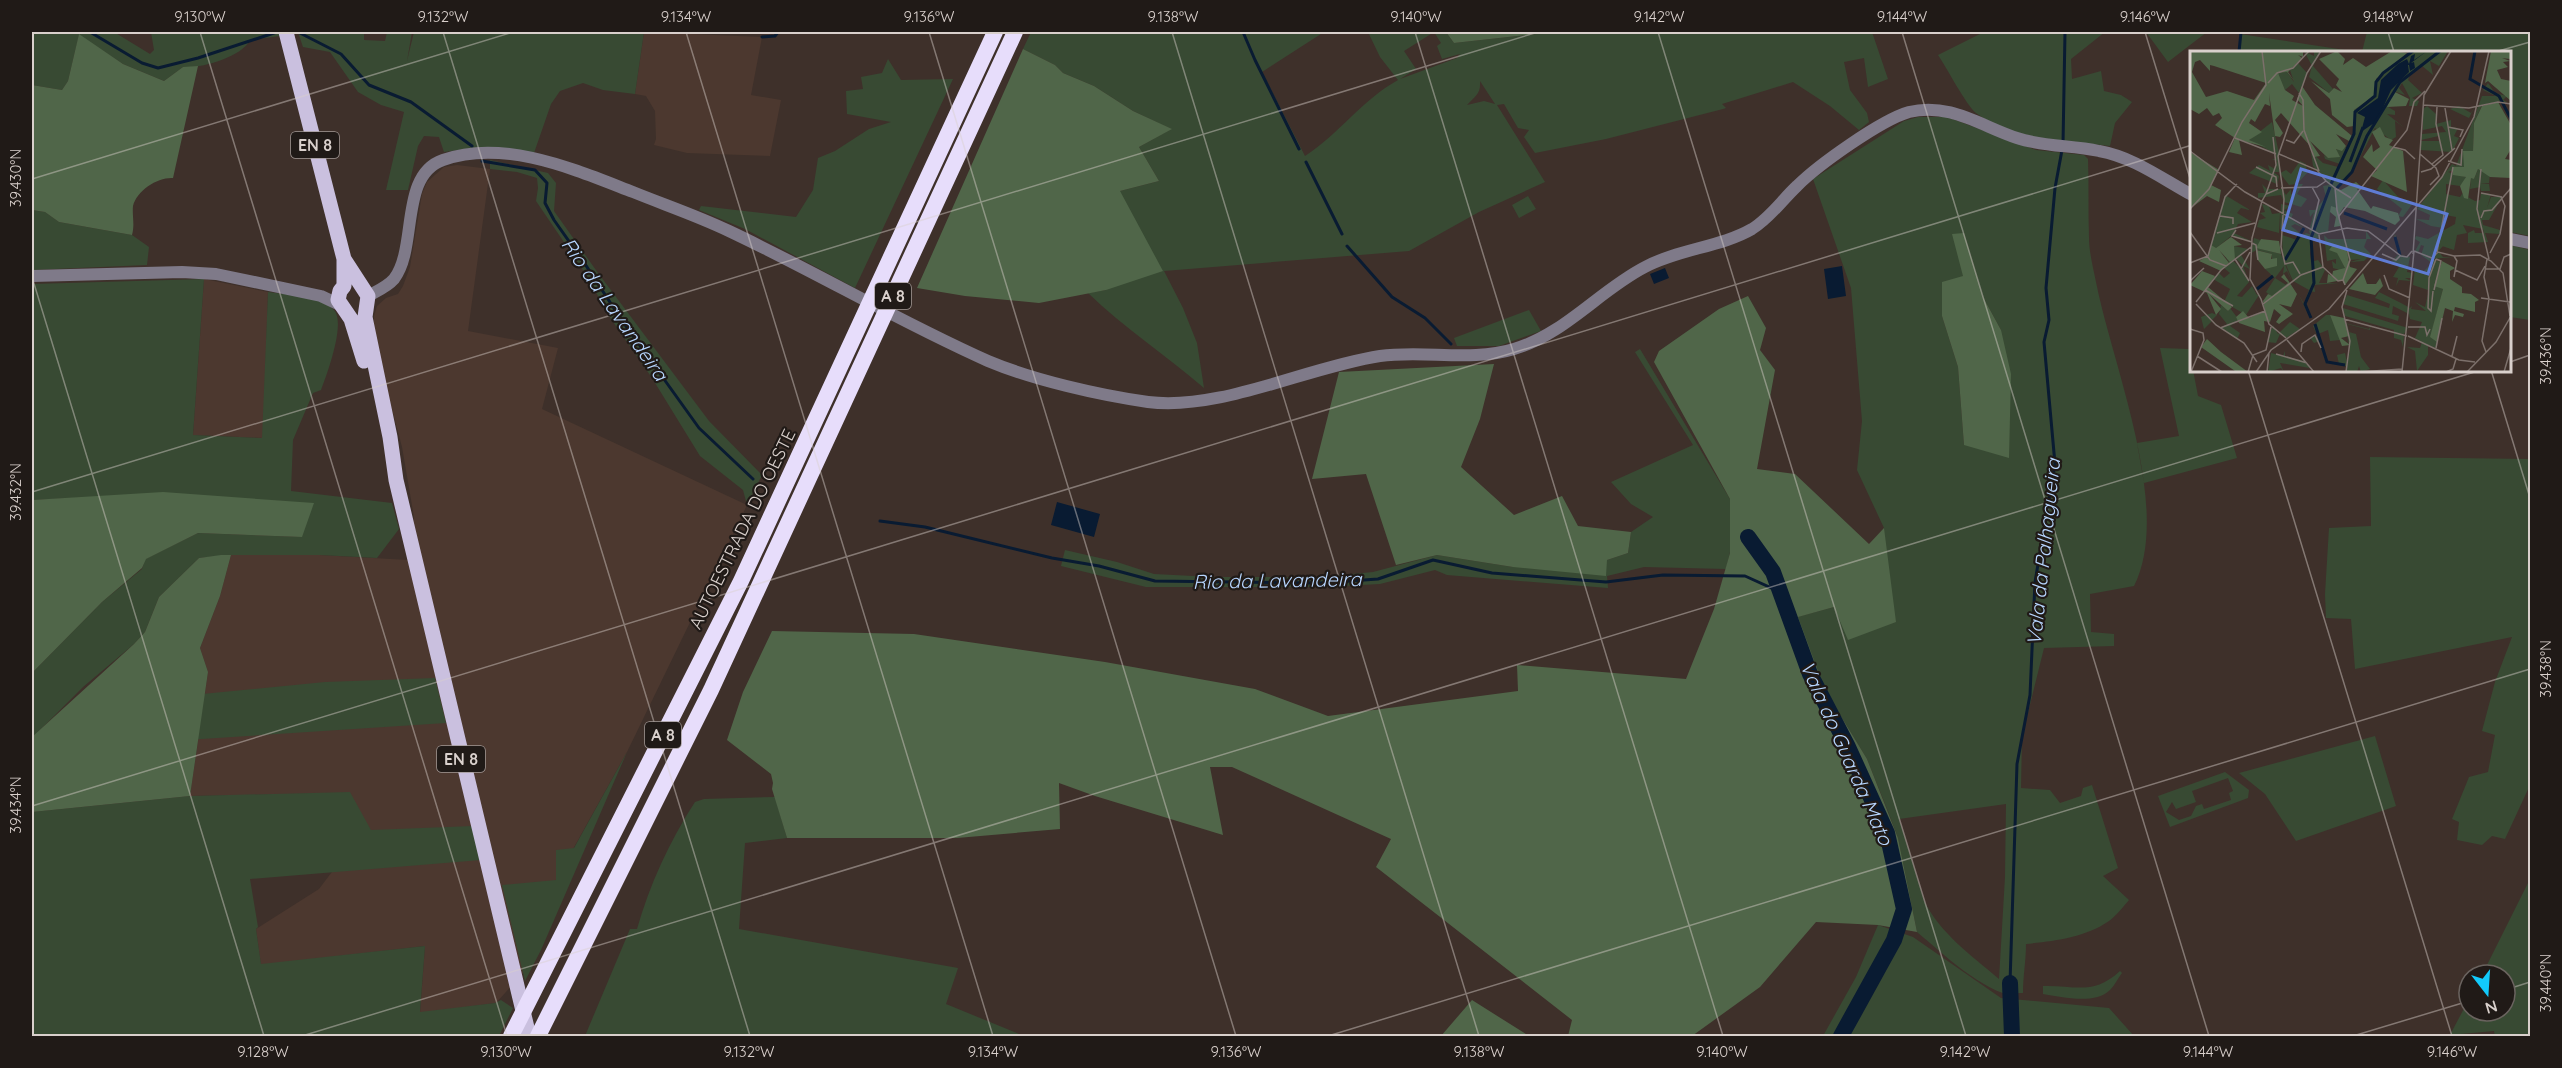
<svg xmlns="http://www.w3.org/2000/svg" width="2562" height="1068" font-family="Quicksand,sans-serif">
  <style>
    .built { fill: #4c382f }
    .green { fill: #384a33; fill-rule: evenodd }
    .forest { fill: #506649 }
    .water { fill: #091b32 }
    .lines { fill: none; stroke-linecap: round; stroke-linejoin: round }
    .stream { stroke: #091b32; stroke-width: 3 }
    .river { stroke: #091b32; stroke-width: 16 }
    .minor { stroke: #7f7a89; stroke-width: 12 }
    .major { stroke: #cac0df; stroke-width: 15 }
    .highway { stroke: #e7ddfb; stroke-width: 16 }
    .ticks { fill: none; stroke: #d9d0cc; stroke-width: 1.5; stroke-opacity: 0.45 }
    .labels { text-anchor: middle; dominant-baseline: central; stroke-width: 4.5; stroke-linejoin: round; paint-order: stroke }
    .shield { fill: #201a17; stroke: #a29996; stroke-width: 1.5 }
    .shield-label { font-size: 16px; font-weight: bold; fill: #d9d0cc }
    .street-label { font-size: 18px; fill: #d9d0cc; stroke: #201a17 }
    .water-label { font-size: 20px; font-style: italic; fill: #b7d6ff; stroke: #201a17 }
    .inset-river { fill: none; stroke: #091b32; stroke-width: 3 }
    .inset-road { fill: none; stroke: #7c706b; stroke-width: 1.5 }
    .view { fill: #5f7cd4; fill-opacity: 0.15; stroke: #5f7cd4; stroke-width: 3 }
    .inset-edge { fill: none; stroke: #d9d0cc; stroke-width: 3 }
    .neatline { fill: none; stroke: #d9d0cc; stroke-width: 2 }
    .ticks-label { font-size: 15px; text-anchor: middle; fill: #d9d0cc }
  </style>
  <rect width="100%" height="100%" fill="#3e302a"/>
  <!-- built -->
  <path class="built" d="M644,32L762,37L751,95L781,100L770,156L687,153L654,145L656,139L655,111L646,96L635,94Z
    M457,165L490,169L468,331L558,348L542,409L747,505L627,752L553,885L523,973L496,1003L420,1013L425,946L261,965L256,929L319,889L363,831L341,793L190,796L208,672L200,648L220,596L231,555H320L408,560L414,517L402,447L374,342V316L377,306L386,298L398,294L403,286L410,267L422,194L427,182L444,167Z
    M204,279L268,292L263,438L193,435Z"/>
  <!-- green -->
  <path class="green" d="M32,32H114L150,54L154,50L151,32H278L280,36L250,40C242,57 200,69 183,67L164,81L123,64L79,35L68,81L62,90L32,85Z
    M298,32H364V40L385,41L387,32H412L407,61L414,32H644L635,94L603,90L583,83L560,91L551,104L534,153L474,148L444,152L439,137L424,136L418,146L408,190H386L404,112L381,105L358,92L330,52L303,47Z
    M1031,32H1324L1262,72L1305,156C1339,134 1362,100 1398,80L1380,57L1368,32H1446L1454,43L1553,32H1872L1888,79L1868,87L1864,58L1844,62L1850,90L1867,113L1869,122L1859,130L1830,106L1793,82L1722,104L1726,108L1723,109L1606,139L1535,153L1524,137L1529,130L1518,128L1504,104L1497,105L1545,182L1479,212L1409,251L1164,271L1183,308L1197,343L1204,388C1166,355 1124,328 1088,293L1106,290L1120,191L1159,181L1139,147L1171,129L1133,111L1094,86L1063,73L1055,65L1023,49ZM1434,32L1441,43L1437,46L1442,59L1460,54L1457,58L1400,79L1416,69L1404,51ZM1480,81L1495,104L1484,101L1467,105C1475,96 1481,94 1480,81Z
    M1984,32H2105L2071,59L2072,79L2101,71L2104,91L2121,95L2132,102L2115,123L2110,146C2068,141 2011,140 1976,113C1966,105 1947,68 1938,55Z
    M2146,32H2207L2168,62Z
    M2367,32H2530V236L2510,232V52H2362Z
    M2240,34L2358,52H2239Z
    M888,59L901,80L953,79L855,288L745,229L699,210L701,206L796,217L813,190L818,158L835,151L869,129L891,122L847,114L846,91L863,89L861,77L882,73Z
    M1918,117H1947L2036,150L2084,155L2088,159C2089,185 2088,211 2089,237C2089,252 2093,267 2096,282C2112,364 2173,509 2134,586L2090,594L2091,632L2114,634V646L2044,648L2022,737L2021,788L2050,790L2060,803L2081,796L2083,788L2092,785L2118,868L2103,876L2129,900C2123,907 2116,916 2109,921C2084,938 2054,941 2026,944C2026,961 2023,976 2023,993H2016L2015,996C1983,992 1942,953 1917,932L1898,838L1889,814L1867,759L1825,690L1797,617L1834,607L1884,528L1857,470L1862,421L1851,288L1813,179L1904,121ZM1964,233L1983,297L2001,330L1964,445L1958,367L1942,316L1963,276ZM2006,804L2005,877L1999,979C1971,955 1941,934 1924,901L1899,819Z
    M490,160L548,173L556,183L554,211L598,273L709,421L762,475L747,505L743,490L700,456L652,378L609,316L587,276L536,201L538,188L537,178L517,172L490,169Z
    M1528,196L1536,209L1519,218L1512,205Z
    M32,210L45,212L59,222L132,235L149,247L147,265L32,270Z
    M2510,245L2530,250V320L2510,317Z
    M204,279L193,435L262,438L268,292C287,295 320,294 334,310C346,323 327,374 321,390L313,393L293,440L291,491L392,503L399,529L377,558L320,555H228L199,558L159,597L145,632L134,644L83,687L32,738V673L102,602L142,569L145,559L198,533L302,537L95,497L32,500V284Z
    M1529,310L1541,331L1499,346H1457L1454,338Z
    M2160,348L2189,349L2198,396L2221,405L2237,458L2144,483L2137,443L2179,436Z
    M1640,349L1730,499L1731,548L1726,569L1644,567L1607,576L1608,588L1447,575L1435,570L1380,584L1323,587H1146L1061,566L1065,550L1117,562L1154,574L1213,577H1319L1373,572L1437,555L1513,567L1607,560L1628,553L1631,532L1653,517L1631,504L1611,482L1693,445L1635,352Z
    M2370,457L2530,459V785L2505,839L2492,836L2482,845L2457,840L2459,822L2452,819L2469,777L2488,772L2495,735L2482,731L2495,682L2512,637L2355,669L2351,619L2326,618L2325,594L2329,528L2371,526Z
    M435,678L446,723L186,740L192,695L325,682Z
    M2375,736L2396,806L2296,841L2265,794L2239,773Z
    M627,752L541,950L525,981L502,885L556,880V850L574,848Z
    M2225,772L2249,790L2248,798L2170,827L2158,796ZM2228,778L2233,791L2229,793L2231,800L2204,809L2202,804L2196,806L2191,816L2179,820L2166,812L2172,802L2176,809L2196,802L2192,791Z
    M350,792L371,830L473,826L481,860L250,879L258,927L256,929L261,964L425,946L420,1012L495,1003L501,1000L513,1008L499,1036H32V812L190,796Z
    M775,797L787,838L745,843L739,929L958,968L946,1004L1024,1036H585L630,929H637C650,884 669,842 695,802L704,799Z
    M2530,879V1036H2495L2494,1031L2450,1035L2469,999V1011H2505V975H2482Z
    M1878,925L1913,937L2001,998L2109,1008L2134,1036H1823L1856,977Z
    M2120,971L2122,973C2118,978 2115,985 2110,990C2095,1005 2062,997 2043,994V986C2075,985 2093,996 2120,971Z"/>
  <!-- forest -->
  <path class="forest" d="M1446,32H1553L1454,43Z
    M79,34L123,64L164,81L183,67L198,66L173,178C158,177 137,190 133,206C132,216 135,224 132,235L59,222L45,212L32,210V85L62,90L68,81Z
    M1023,49L1055,65L1063,73L1094,86L1133,111L1172,129L1139,147L1159,181L1120,191L1163,271L1106,290L1039,303L965,296L917,288Z
    M1964,233L1983,297L2001,330L2011,374L2009,458L1964,445L1958,367L1942,316V282L1963,276L1952,234Z
    M1748,296L1766,328L1760,350L1775,370L1757,469L1795,474L1869,544L1884,528L1896,622L1848,640L1834,607L1798,617L1825,690L1867,759L1898,838L1917,932L1878,925L1816,922L1760,987L1692,1036H1568L1572,1020L1376,867L1391,839L1232,767H1210L1223,835L1095,796L1059,783L1060,829L957,838H787L772,789L773,783L771,774L727,740L743,692L772,631L914,634L1105,662L1255,689L1328,716L1518,691L1517,665L1686,679L1714,609L1730,553V499L1654,362L1659,351L1719,309Z
    M1494,364L1480,419L1461,467L1514,515L1562,496L1578,526L1631,532L1628,553L1607,560L1606,576L1513,567L1437,555L1396,565L1366,474L1312,479L1339,372Z
    M163,492L314,503L302,537L198,533L146,559L142,568L102,602L32,673V500Z
    M221,555H231L220,596L200,648L208,672L190,796L32,812V737L134,644L145,632L159,597L199,558Z
    M1472,1000L1529,1036H1441Z"/>
  <!-- water -->
  <path class="water" d="M1842,266L1846,296L1828,299L1824,269Z
    M1665,268L1669,278L1654,284L1650,274Z
    M1057,502L1100,514L1094,537L1051,525Z"/>
  <g class="lines">
    <!-- stream -->
    <path class="stream" d="M90,32L142,63L158,68L198,58L277,32
      M298,32L341,54L369,85L411,102L472,146
      M1243,32L1255,60L1299,149
      M762,37L775,36L778,32
      M2239,52L2241,32
      M2063,144L2065,32
      M482,161L535,170L547,183L545,203L554,220L585,264L623,322L699,428L753,479
      M1306,162L1342,234
      M1347,246L1392,297L1425,318L1451,344
      M880,521L925,527L1052,558L1099,566L1155,581L1321,583L1378,579L1433,560L1492,573L1606,582L1663,575L1745,576L1780,592
      M2010,983L2017,764L2030,695L2035,582L2055,464L2044,342L2049,320L2046,288L2055,188L2062,150"/>
    <!-- river -->
    <path class="river" d="M1748,537L1773,572L1810,674L1848,747L1887,833L1904,909L1894,940L1841,1036
      M2010,983L2012,1036"/>
    <!-- minor -->
    <path class="minor" d="M2510,239L2530,243
      M32,276L182,272L216,274L321,296L340,305
      M368,296C377,291 387,287 394,279C418,248 399,175 443,160C504,138 576,170 633,192C665,205 698,216 729,231C816,272 900,322 988,361C1033,380 1099,395 1148,402C1221,411 1307,367 1380,356C1424,350 1472,362 1514,349C1565,334 1600,290 1645,267C1679,249 1721,247 1752,229C1770,218 1782,200 1797,186C1818,165 1881,120 1909,112C1949,102 1981,126 2017,138C2044,147 2071,145 2099,151C2133,157 2161,178 2192,195"/>
    <!-- major -->
    <path class="major" d="M286,32L344,259V286L340,291L338,300L351,319L364,361
      M344,259L368,296L365,317L390,437L396,480L529,1036"/>
    <!-- highway -->
    <path class="highway" d="M511,1036L741,581L995,32
      M538,1036L711,690L1015,32"/>
  </g>
  <!-- ticks -->
  <path class="ticks" d="M200,32L507,1036M443,32L750,1036M686,32L993,1036M929,32L1236,1036M1172,32L1479,1036M1415,32L1723,1036M1658,32L1966,1036M1902,32L2209,1036M2145,32L2192,185M2388,32L2394,52M2495,52L2530,42M32,179L513,32M32,277L264,1036M2510,362L2530,355M2248,370L2452,1036M2491,370L2530,498M32,492L1538,32M32,806L2192,145M2505,990L2530,982M302,1036L2481,370M1328,1036L2530,669M2353,1036L2469,1001"/>
  <g class="labels">
    <!-- shield labels -->
    <g class="shield">
      <rect x="291" y="132" width="48" height="26" rx="4.5"/>
      <rect x="875" y="283" width="36" height="26" rx="4.5"/>
      <rect x="645" y="722" width="36" height="26" rx="4.5"/>
      <rect x="437" y="746" width="48" height="26" rx="4.5"/>
    </g>
    <g class="shield-label">
      <text x="315" y="145">EN 8</text>
      <text x="893" y="296">A 8</text>
      <text x="663" y="735">A 8</text>
      <text x="461" y="759">EN 8</text>
    </g>
    <!-- street labels -->
    <g class="street-label">
      <text transform="translate(742 529) rotate(-64)">AUTOESTRADA DO OESTE</text>
    </g>
    <!-- water labels -->
    <g class="water-label">
      <text transform="translate(615 309) rotate(55)">Rio da Lavandeira</text>
      <text transform="translate(2043 552) rotate(-84)">Vala da Palhagueira</text>
      <text transform="translate(1277 580) rotate(-1)">Rio da Lavandeira</text>
      <text transform="translate(1847 753) rotate(66)">Vala do Guarda Mato</text>
    </g>
  </g>
  <!-- overview -->
  <g transform="translate(2190 51)">
    <rect width="321" height="321" fill="#3e302a"/>
    <path d="M114,0L124,5V0H131L123,15L143,38L139,42L119,26L122,15ZM221,0H258L249,15L240,10L243,24L231,14L220,24L218,29L232,42L222,47L229,50L227,55H219L220,47L212,32L209,37L215,44L203,40L198,56L205,60V64L197,63L215,77L205,70L206,86L201,89L185,77L163,120L148,138L147,157L140,161L138,182H128L129,187L122,188L120,203L121,211L128,209L135,219L129,232H149L124,234L125,241L120,240L115,254L118,263L109,244L114,253L119,239L103,230L93,207L92,184L107,189L116,182L122,184L119,181L124,161L120,166L119,159H125L136,146L133,135L139,134L123,115L121,101L133,112L148,116L150,113L135,108L134,104L138,107L147,98L157,96L164,82V59L182,46L183,35L192,22ZM108,12L117,22L109,42L102,33L95,39L87,22L97,21L104,31L100,19ZM298,32L305,42L317,45L313,49L317,51H313L321,70L311,50L292,54L284,72L283,100H275L274,116L258,121L276,126L275,130L270,135L256,133V143L270,146L272,143L285,150L290,149L291,142L301,143L297,157L301,146H312L299,169H292L293,174L310,179V183L295,182L298,191L278,192V182L284,179L285,182H294L293,178L273,174L277,182L267,184L264,199L231,188L253,195L245,204L249,201L253,206H263L242,208L250,211L249,236L253,238L242,280L247,291L246,297L238,294V304L227,320L225,300L217,296L230,297L232,291L225,287L232,271L220,268L219,263L203,255L202,263L209,265L208,270L153,253L157,244L199,257L200,253L185,247L189,241L211,252L214,245L211,252L220,257L222,255L221,258L236,260L225,251L235,256L238,243V239L223,234L225,217L234,220L242,212L231,204L234,195L231,194L228,202L225,200L230,191L225,188L226,185L238,188L265,173L266,166L255,164L253,177L241,175L226,168L239,169L240,164L227,158L262,113L266,115L292,45H306L293,39ZM237,55L246,63V73L261,69V76L268,77L264,85L269,87L279,67L260,58L269,55L281,62L285,55L262,101L230,99L231,90H250L249,85L231,89L232,83L256,81L252,75L233,79V58ZM82,71L89,102V121H83L89,125L87,133L59,122L69,114L80,120L78,114L85,118L87,110L82,108H86V103L59,89ZM110,110L116,113L117,122L107,133H113L107,143L117,148L111,156L94,151L91,144L68,147V142H75L72,133L77,138H92L96,144L101,138V143H104L106,133L99,134L90,122L96,119L101,123ZM288,118L300,122L299,132L290,133H299L300,140H291L290,136L280,138L281,126L284,128ZM193,129L210,148L223,152L213,166L208,165L212,158L187,138ZM35,144L60,159L51,157L47,162L62,171L48,173L44,182L61,190L41,185L25,198L21,194ZM72,153L79,155L82,163L90,162L89,182L67,176L69,169L76,167L70,162L75,161ZM91,153L101,155L94,159L103,163L101,168L114,177L105,173L101,175L111,183L90,178ZM176,180L181,188H177L174,196L181,203L174,210L160,211L171,208L160,209L147,201L155,217L153,220L143,217L142,210L146,213V208L137,210L134,184L138,188H176ZM204,183L206,185L211,203V204L220,206L217,221L222,222L221,227H215L221,230L209,229L206,235L208,227L203,226L209,216L202,210L210,202ZM64,187L73,190L67,197L91,203L102,231L97,220L93,223L94,215L85,227L96,234L82,246L76,241L85,227L75,218L82,215V203L67,199L61,202ZM44,195L58,198L51,204L60,218L53,215L59,231L47,245L52,246L62,235L67,244H63H69L56,264L34,251L40,238L23,228L29,222L34,227L40,222L34,217L39,212L31,197L51,218L53,215L42,203ZM31,254L38,260L40,257L49,269L40,275L50,282L47,288L22,270L14,278L11,266L22,262L27,264L22,269L31,277L37,273L29,263ZM153,257L218,277L214,283L207,282L214,285L213,296L211,289L204,287V279L155,265ZM136,264H140L149,283L150,289L140,290L138,279L128,283L137,310L143,312L149,313L147,304L155,302L157,311L160,300L155,272L179,278L181,274L180,279L157,273L159,281L166,283L171,306L180,318L171,321L169,315L167,321H156V315L136,312L130,290L124,292L120,287L125,284L129,288L123,275ZM100,271L110,278L96,287L90,283L86,292L77,291L83,274L88,283ZM95,300V305L114,310L120,317L90,312L94,321L91,317L78,321L81,302L93,305Z" fill="#384a33"/>
    <path d="M0,0H113V6L108,4L112,7L98,21L105,31L97,21L88,22L95,39L104,45L102,49L113,55L107,48L112,35L125,54L162,85L159,90L146,83L156,95L152,100L146,98L150,106L138,107L120,90L130,105L124,106L121,96L91,62L85,69L93,82L90,86L85,85L79,42L80,55L75,53L65,71L61,68L59,72L72,81L59,89L76,96L49,89L52,104L39,101L45,87L25,74L32,67L29,62L23,65L17,57L9,63L0,58ZM10,9L20,20V14L24,15L76,32L64,49L37,40L16,46L2,21L5,11ZM147,0L155,8L153,14L163,7L176,16L202,0L217,2L186,28L184,45L164,59V75L157,76L142,64L140,48L121,30L139,42L144,37L152,41L146,34L149,28L129,8ZM301,0L321,1L320,8L312,7L320,10L313,11L318,16L307,19L311,28L321,30V50L298,30L295,32ZM203,40L219,48L216,55L197,56ZM308,51L321,74V98L315,108L321,109V127L300,126L288,118L284,128L281,127L278,148L274,147L270,135L276,126L263,124V116H274L273,100H283L284,72L292,55ZM190,76L195,86L203,89L199,94L213,100L217,141L181,125L187,119L173,106L182,93L183,101L190,96L182,81ZM0,101L29,119L21,134L31,139L29,151L17,145L1,157ZM166,131L175,139L167,138L181,158L183,155L208,162L210,169L205,174L175,160L154,156L150,162V175L144,176L146,166L140,161L141,155L147,157L145,137L151,139ZM41,186L52,194L44,195L45,208L40,211L29,199L39,212L31,220L9,210L18,205L21,194L26,197ZM71,188L89,190L91,203L66,197ZM143,194L156,196L160,216L167,218L155,234L152,229L137,232L138,223L142,225L143,220L155,217L147,202L139,199ZM66,199L82,203L81,208L87,207V215L75,218L67,208ZM252,210L265,217L260,220V228L272,236V242L281,243L289,249L285,251V261L265,256L264,260L274,263L273,266L265,264L262,271L263,260L255,257L247,291L240,286L253,238L244,235ZM12,220L25,225L18,236L42,256L38,260L19,243L31,258L26,264L17,242L0,234ZM173,222L177,233H186L190,227L193,235L185,244L159,238ZM94,223L107,243L101,256L89,253L103,263L89,273L86,271L91,264L84,258L80,271L74,270L75,281L49,272L46,266L53,260L59,267L75,260L73,250L78,243L82,245L98,232L91,226ZM140,264L154,267L159,285L151,287L160,294L152,295ZM17,288L31,301L58,321L45,320L11,296Z" fill="#506649" fill-rule="evenodd"/>
    <path d="M237,0L221,12L224,11L225,17L220,20L219,14H218L219,21L201,39L187,70L171,81L175,66L167,62L188,47L191,29L208,13L217,8L219,13L221,5L225,3L224,9Z" fill="#091b32"/>
    <path class="inset-river" d="M285,0L280,28L309,45L321,68M160,111L173,76M141,133L164,83L165,61L185,45L186,31L193,22L223,0M146,138L162,121L177,85L210,31L250,0M154,162L197,178M205,186L210,204M95,209L114,177M67,238L83,225M121,267L115,253L124,232L121,187L140,136M125,273L137,311L155,314"/>
    <path class="inset-road" d="M78,32L87,22L103,17L119,0M109,42L113,49L114,79L129,120M233,54L279,57L308,51L321,53M255,57L262,99M258,76L273,79L270,86M45,87L86,103M96,89L104,92L113,80M203,96L215,99L225,108M0,100L55,141L129,183L157,177L178,180L211,205L217,206L222,200M89,103L127,119L136,130M230,103L246,117L249,125L240,134M258,110L271,114L272,98M242,113L253,104L246,73L247,56M66,116L86,126L87,136M291,118L287,158L299,208M231,121L241,118L265,97M136,130L145,137L147,159L160,209L153,229L155,234M91,137L127,136L136,130M145,137L161,147M88,138L76,143L72,150L62,187L60,228L71,248L79,273L96,287M291,142L312,146M76,143L86,114L83,86M0,158L19,138L52,71L76,34L72,0M30,165L43,167V173M149,165L217,79L224,51L235,40M291,167L294,160L302,159L321,137M122,178L129,149L122,136M46,179L42,185L62,191M0,181L20,209L36,215M27,182L65,172M129,184L133,216L148,230L153,229M62,192L66,194L68,209M224,200L242,207L248,201L264,205L290,204L301,210L313,222L320,265M247,201L263,116M300,202L310,183L315,155L311,146M192,203L206,209L210,205M223,203L234,44L261,0M45,208L59,230M0,212L18,205L35,146L47,133M51,218L60,201M295,218H310L314,206L321,203M265,219L287,229L295,215M110,223L103,211L95,213L91,196L94,148L88,105L117,22L131,0M194,224L199,238L220,247M264,226L267,210L264,205M0,230L14,217M15,239L43,255M244,239L251,210L246,208M243,240L241,260L238,257L239,227L246,208M291,247L320,251M6,251L31,219L61,196M6,253L26,274L54,292L67,311M73,253L111,224L133,216M154,268L217,285M218,276H235L237,284L240,278M30,277L75,260M0,278L13,282L14,289L1,321M218,285L269,309L285,311M97,289L124,321M246,297L252,267M111,301L112,293L125,284L131,297M296,301L292,290L299,248L294,226L297,208M86,303L117,312M7,305L32,321M262,305L267,285M58,321L63,304L76,299L81,276M66,321L81,299L139,258L252,126L284,66L299,0M77,321L79,302M156,321L160,290L152,256L157,239M169,321L212,318M212,321L224,200M256,321L263,318L266,308M277,321L306,291L321,265M314,321L321,297"/>
    <path class="view" d="M111,118L257,163L238,223L93,179Z"/>
    <rect width="321" height="321" class="inset-edge"/>
  </g>
  <!-- border -->
  <rect width="2562" height="1068" fill="none" stroke="#201a17" stroke-width="66"/>
  <!-- north arrow -->
  <g transform="translate(2487 993) rotate(163)"><circle r="28" fill="#201a17" stroke="#6a635f" stroke-width="1.5"/>
  <path d="M0-4.5L10 22L0 15L-10 22Z" fill="#12cafb"/>
  <text y="-9" font-size="16" font-weight="bold" text-anchor="middle" fill="#d9d0cc">N</text>
  </g>
  <rect x="33" y="33" width="2496" height="1002" class="neatline"/>
  <g class="ticks-label">
    <text x="200" y="22">9.130°W</text>
    <text x="443" y="22">9.132°W</text>
    <text x="686" y="22">9.134°W</text>
    <text x="929" y="22">9.136°W</text>
    <text x="1173" y="22">9.138°W</text>
    <text x="1416" y="22">9.140°W</text>
    <text x="1659" y="22">9.142°W</text>
    <text x="1902" y="22">9.144°W</text>
    <text x="2145" y="22">9.146°W</text>
    <text x="2388" y="22">9.148°W</text>
    <text transform="translate(16 178) rotate(-90)" y="5">39.430°N</text>
    <text transform="translate(2546 356) rotate(-90)" y="5">39.436°N</text>
    <text transform="translate(16 492) rotate(-90)" y="5">39.432°N</text>
    <text transform="translate(2546 669) rotate(-90)" y="5">39.438°N</text>
    <text transform="translate(16 805) rotate(-90)" y="5">39.434°N</text>
    <text transform="translate(2546 983) rotate(-90)" y="5">39.440°N</text>
    <text x="263" y="1057">9.128°W</text>
    <text x="506" y="1057">9.130°W</text>
    <text x="749" y="1057">9.132°W</text>
    <text x="993" y="1057">9.134°W</text>
    <text x="1236" y="1057">9.136°W</text>
    <text x="1479" y="1057">9.138°W</text>
    <text x="1722" y="1057">9.140°W</text>
    <text x="1965" y="1057">9.142°W</text>
    <text x="2208" y="1057">9.144°W</text>
    <text x="2452" y="1057">9.146°W</text>
  </g>
</svg>
